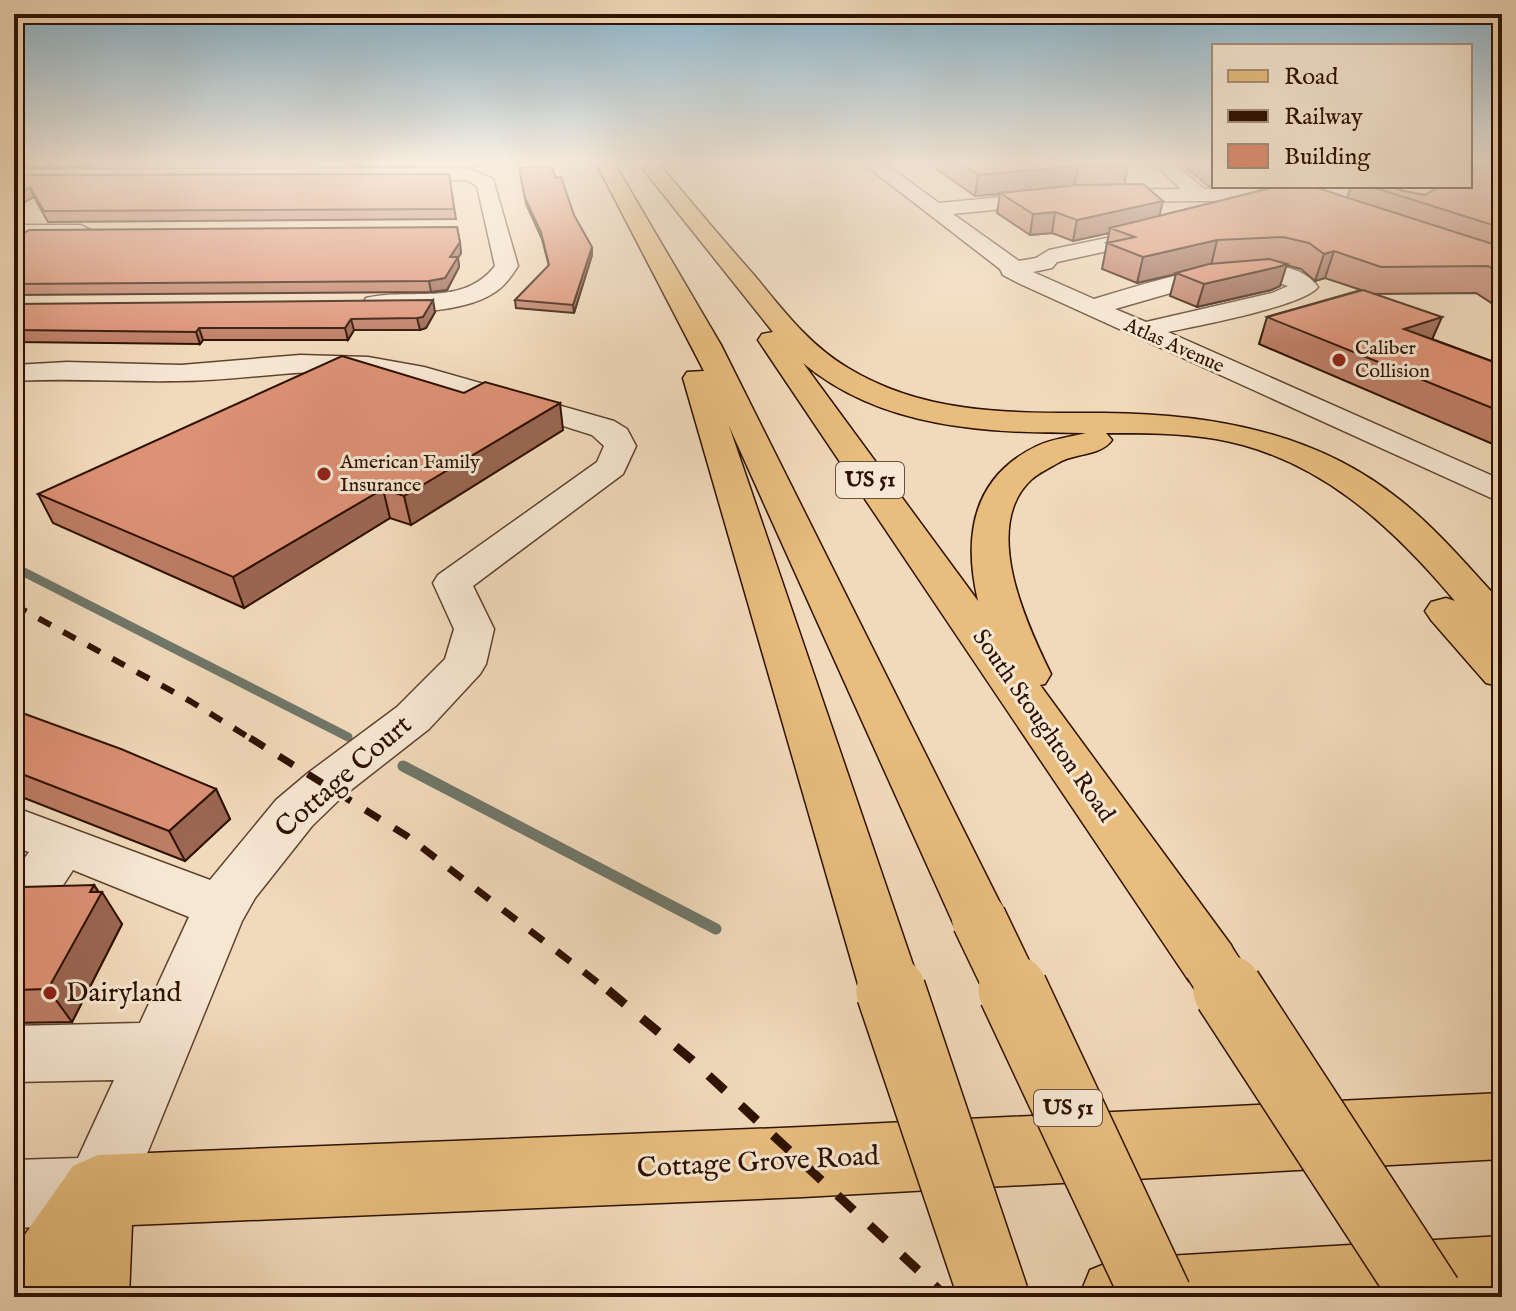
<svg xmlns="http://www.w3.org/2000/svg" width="1516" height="1311" font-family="'IM FELL English',serif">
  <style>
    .green { fill: #c0be8c; stroke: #776846; stroke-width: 2 }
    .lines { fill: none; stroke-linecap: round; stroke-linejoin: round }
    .stream-far1 { stroke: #6f7769; stroke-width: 9 }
    .stream { stroke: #6f7769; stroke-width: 11 }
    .minor-casing { stroke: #5f432f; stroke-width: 3 }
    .major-casing { stroke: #2e1100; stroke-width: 3 }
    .minor { fill: #f6e7d3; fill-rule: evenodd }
    .major { fill: #e8bd7e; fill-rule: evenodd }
    .rail-far2 { stroke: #2e1100; stroke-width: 6; stroke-dasharray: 14 14; stroke-linecap: butt }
    .rail-far1 { stroke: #2e1100; stroke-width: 7; stroke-dasharray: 17 17; stroke-linecap: butt }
    .rail { stroke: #2e1100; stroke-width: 9; stroke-dasharray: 22 22; stroke-linecap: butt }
    .major-bridge-far1-casing { stroke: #2e1100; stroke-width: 57; stroke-linecap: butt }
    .major-bridge-casing { stroke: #2e1100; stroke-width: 72; stroke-linecap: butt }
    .major-bridge-far1 { stroke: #e8bd7e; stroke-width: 54 }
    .major-bridge { stroke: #e8bd7e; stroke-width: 69 }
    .wall { fill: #be7d65; stroke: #2e1100; stroke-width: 2 }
    .shaded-wall { fill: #9b6652; stroke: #2e1100; stroke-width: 2 }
    .building { fill: #dd9175; stroke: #2e1100; stroke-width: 2 }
    .poi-dot { fill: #8f2418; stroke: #f6e7d3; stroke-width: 3 }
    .labels { text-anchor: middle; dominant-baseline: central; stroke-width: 6; stroke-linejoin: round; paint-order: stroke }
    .far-street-label { font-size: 20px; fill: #2e1100; stroke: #f6e7d3 }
    .far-poi-label { font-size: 20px; fill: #2e1100; stroke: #f6e7d3; text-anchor: start }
    .shield { fill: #f6e7d3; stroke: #6a513f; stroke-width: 2 }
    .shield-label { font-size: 22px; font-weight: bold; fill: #2e1100 }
    .street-label { font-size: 24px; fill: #2e1100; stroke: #f6e7d3 }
    .near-street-label { font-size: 28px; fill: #2e1100; stroke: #f6e7d3 }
    .near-poi-label { font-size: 28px; fill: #2e1100; stroke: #f6e7d3; text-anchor: start }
  </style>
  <rect width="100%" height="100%" fill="#f1dabb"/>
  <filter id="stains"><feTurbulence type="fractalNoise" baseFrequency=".0025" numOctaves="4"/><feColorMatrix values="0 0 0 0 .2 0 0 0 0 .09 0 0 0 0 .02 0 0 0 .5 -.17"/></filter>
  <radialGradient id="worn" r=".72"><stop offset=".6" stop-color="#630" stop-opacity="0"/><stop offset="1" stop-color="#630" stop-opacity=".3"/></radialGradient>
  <!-- green -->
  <path class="green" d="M357,161H548C484,167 419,170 355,166Z"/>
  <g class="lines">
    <!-- stream-far1 -->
    <path class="stream-far1" d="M14,567L348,737"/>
    <!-- stream -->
    <path class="stream" d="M403,766L716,929"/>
    <defs>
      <path id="minor" d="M860,161H881L939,203L1074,190L1181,189L1152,161H1172L1204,189L1397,186L1387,192L1325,200L1074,202L953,214L1019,261L1036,258L1049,250L1164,226L1172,227L1175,232L1172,237L1057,262L1052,268L1033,272L1094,299C1142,285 1283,236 1318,287C1304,306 1196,326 1168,332L1502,480V503L1018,283L1003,275L1000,269ZM1263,278L1288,286L1272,293L1146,322L1115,309L1202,284Z
        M441,168L469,169L493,179L518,266C511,277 504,287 492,294C463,312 399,316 366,308L363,303L366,298C411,287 462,308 495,266L477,186L466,180H441L14,182V170Z
        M14,225H81L92,231L81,237H14Z
        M300,355L368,357L424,367L614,421L627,429L636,446L623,474L473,586L494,629L486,664L480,674L429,729L342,797L312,826L255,898L242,921L122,1215L98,1225L14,1228V1160L78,1158L114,1080L14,1082V1026L140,1023L189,917L73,870L33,931L14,937V873L29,852L14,847V807L210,880L276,800L308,773L397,707L445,659L454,629L433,583L438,575L597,462L604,446L592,435C519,413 444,381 368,373C304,367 242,381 179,381C124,382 69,378 14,381V365L67,362L181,365Z"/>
      <path id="major" d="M595,161H613L721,345L1008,919L999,936L979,943L959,936L729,426L922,991L913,1010L891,1018L869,1010L860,991L683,378L687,372L704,371Z
        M653,163L660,165C691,202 722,239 754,275C782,309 809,345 848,368C927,416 1016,413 1105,413C1211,414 1316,432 1400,500C1438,530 1469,568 1502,603V641L1496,639L1502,646V687L1486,683L1431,620L1425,611L1431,602L1446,598L1455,601C1391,525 1318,457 1216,439C1180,433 1143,433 1106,433L1112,440C1101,456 1074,453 1058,463C1049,468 1039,473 1032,479C980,526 1027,625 1051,674L1045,684L1040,685L1231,945L1240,963L1231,981L1210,989L1189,981L758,340L762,334L773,332L643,169ZM803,363C882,429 987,433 1086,433C1070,437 1052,439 1037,446C972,477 963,537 978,601Z
        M1502,1093V1159L803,1197L132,1225L129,1297H14V1250L73,1166L98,1155L803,1127Z
        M1502,1236V1297H1079L1090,1270L1117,1259Z"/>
    </defs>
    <!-- minor casing -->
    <use href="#minor" class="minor-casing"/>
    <!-- major casing -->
    <use href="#major" class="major-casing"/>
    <!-- minor -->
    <use href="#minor" class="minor"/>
    <!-- major -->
    <use href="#major" class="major"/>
    <!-- rail-far2 -->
    <path class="rail-far2" d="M14,605L190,701L253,740"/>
    <!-- rail-far1 -->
    <path class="rail-far1" d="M250,738L407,836L610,992"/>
    <!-- rail -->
    <path class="rail" d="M608,990L692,1060L947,1297"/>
    <defs>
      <path id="major-bridge-far1" d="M979,919L1014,992
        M1210,963L1229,992"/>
      <path id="major-bridge" d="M1013,990L1157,1297
        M1228,990L1428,1297
        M891,991L994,1297"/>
    </defs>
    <!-- major-bridge-far1 casing -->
    <use href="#major-bridge-far1" class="major-bridge-far1-casing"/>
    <!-- major-bridge casing -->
    <use href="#major-bridge" class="major-bridge-casing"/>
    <!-- major-bridge-far1 -->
    <use href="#major-bridge-far1" class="major-bridge-far1"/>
    <!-- major-bridge -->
    <use href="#major-bridge" class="major-bridge"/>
  </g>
  <!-- wall -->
  <path class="wall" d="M14,161H101L92,167L14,168Z
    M925,161H1124L1128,165L1124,185L1159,216L1259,191L1261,186H1311L1347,198L1351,186H1390L1403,191L1425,195L1478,167L1470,166V161H1502V167H1481L1502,168V310L1476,293L1375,294L1432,339L1502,365V448L1259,344L1267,317L1361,290L1325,278L1315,281L1301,269L1286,265L1280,286L1271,290L1197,307L1170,296L1176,274L1137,283L1102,269L1109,233L1073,241L1052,233L1030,235L997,213L1000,194L975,196Z
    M1178,161H1214V186H1208Z
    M519,168L556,178L592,255L574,313L516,308L515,300L549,266L542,239L526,204Z
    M449,174L456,219L48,222L34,197L14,175Z
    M457,227L461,253L458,258L459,267L447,290L431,292L14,295V238Z
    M14,304L435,312L426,328L420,330H354L348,340H203L200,344L14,342Z
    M563,430L411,525L390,518L244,608L53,523L38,494Z
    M14,710L216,789L230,819L185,861L14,794Z
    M94,885L122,924L72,1022L14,1023V898Z"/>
  <!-- shaded-wall -->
  <path class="shaded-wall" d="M90,161H101L92,167Z
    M1078,166L1074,187L1000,193V194L975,196L978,175Z
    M30,187L34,197L14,208V195Z
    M1163,201L1158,222L1110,228L1109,233L1073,241L1077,220Z
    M1055,212L1052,233L1030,235L1033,214Z
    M1217,240L1211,266L1137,283L1143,257Z
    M460,242L461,253L458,258L459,267L447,290L431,292L429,281L450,257Z
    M592,247V255L574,313L573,305Z
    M1334,251L1325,278L1315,281L1324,254Z
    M1287,264L1280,286L1271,290L1197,307L1204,284Z
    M433,300L435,312L426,328L420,330L417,318Z
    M1442,317L1430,344L1404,329Z
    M351,319L354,330L348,340L345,328Z
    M199,328L203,340L200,344L196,332Z
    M560,403L563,430L411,525L404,496Z
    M383,489L390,518L244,608L233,577Z
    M216,789L230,819L185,861L169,831Z
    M94,885L100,895L102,892L122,924L72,1022L48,989L90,892Z"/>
  <!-- building -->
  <path class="building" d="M958,161H1124L1128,165L1078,166L978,175Z
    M551,166L556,178L561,177L574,215L592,247L573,305L515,300L549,265L541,232L525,198L519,168Z
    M1479,166L1502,168V228L1369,186H1390L1403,191L1425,195L1441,186H1470V171Z
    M449,174L454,209L44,211L30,187L14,195V175Z
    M1143,184L1163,201L1077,220L1055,212L1033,214L1000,193L1078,185Z
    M1280,186H1311L1502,247V275L1488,266L1381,267L1334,251L1324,254L1309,243L1283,237L1217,240L1143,257L1107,243L1135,237L1110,228Z
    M457,227L460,242L450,257H458L445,278L429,281L14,284V238L29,230Z
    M1269,259L1287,264L1278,267L1204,284L1176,273L1209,264Z
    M1363,290L1442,317L1404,329L1502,365V412L1267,317Z
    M433,300L423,317L417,318L351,319L345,328H199L196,332L14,330V304Z
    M342,356L464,393L485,382L560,403L404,496L383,489L233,577L38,494Z
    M14,710L121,749L216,789L169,831L14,771Z
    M94,885L90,892H102L48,989L14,990V898L22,887Z"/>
  <!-- sky -->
  <linearGradient id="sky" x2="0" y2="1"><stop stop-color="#89b7d1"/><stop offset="0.47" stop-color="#f9eee0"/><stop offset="1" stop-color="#f9eee0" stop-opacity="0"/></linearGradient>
  <rect width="1516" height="345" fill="url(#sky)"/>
  <!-- markers -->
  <g class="poi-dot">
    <circle cx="1339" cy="360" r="8"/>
    <circle cx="324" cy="474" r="8"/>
    <circle cx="50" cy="993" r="8"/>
  </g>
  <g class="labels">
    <!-- far-street labels -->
    <g class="far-street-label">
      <text transform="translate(1174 346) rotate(24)">Atlas Avenue</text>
    </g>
    <!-- far-poi labels -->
    <g class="far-poi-label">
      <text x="1355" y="348">Caliber<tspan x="1355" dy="23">Collision</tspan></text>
      <text x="340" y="462">American Family<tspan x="340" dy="23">Insurance</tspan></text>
    </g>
    <!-- shield labels -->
    <g class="shield">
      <rect x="836" y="462" width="68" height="36" rx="6"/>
      <rect x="1034" y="1090" width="68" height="36" rx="6"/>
    </g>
    <g class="shield-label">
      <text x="870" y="480">US 51</text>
      <text x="1068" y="1108">US 51</text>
    </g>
    <!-- street labels -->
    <g class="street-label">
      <text transform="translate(1043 726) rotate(55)">South Stoughton Road</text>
    </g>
    <!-- near-street labels -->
    <g class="near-street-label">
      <text transform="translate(344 777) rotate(-41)">Cottage Court</text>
      <text transform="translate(758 1163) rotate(-3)">Cottage Grove Road</text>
    </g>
    <!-- near-poi labels -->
    <g class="near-poi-label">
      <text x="66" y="993">Dairyland</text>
    </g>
  </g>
  <!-- margin -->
  <rect width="1516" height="1311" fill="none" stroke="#f1dabb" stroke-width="48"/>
  <rect x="16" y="16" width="1484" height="1279" fill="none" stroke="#2e1100" stroke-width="4"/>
  <rect x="24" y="24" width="1468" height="1263" fill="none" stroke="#2e1100" stroke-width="2"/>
  <!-- legend -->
  <rect x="1212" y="44" width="260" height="144" fill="#f6e7d3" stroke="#a6917f" stroke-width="2"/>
  <rect x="1228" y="70" width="40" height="12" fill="#e8bd7e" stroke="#a6917f" stroke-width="2"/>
  <text x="1284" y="84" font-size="24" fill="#2e1100">Road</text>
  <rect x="1228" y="110" width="40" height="12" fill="#2e1100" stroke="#a6917f" stroke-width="2"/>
  <text x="1284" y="124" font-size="24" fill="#2e1100">Railway</text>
  <rect x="1228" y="144" width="40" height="24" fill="#dd9175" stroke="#a6917f" stroke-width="2"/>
  <text x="1284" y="164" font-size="24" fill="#2e1100">Building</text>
  <rect width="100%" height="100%" filter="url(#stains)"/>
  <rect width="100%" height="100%" fill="url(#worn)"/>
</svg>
